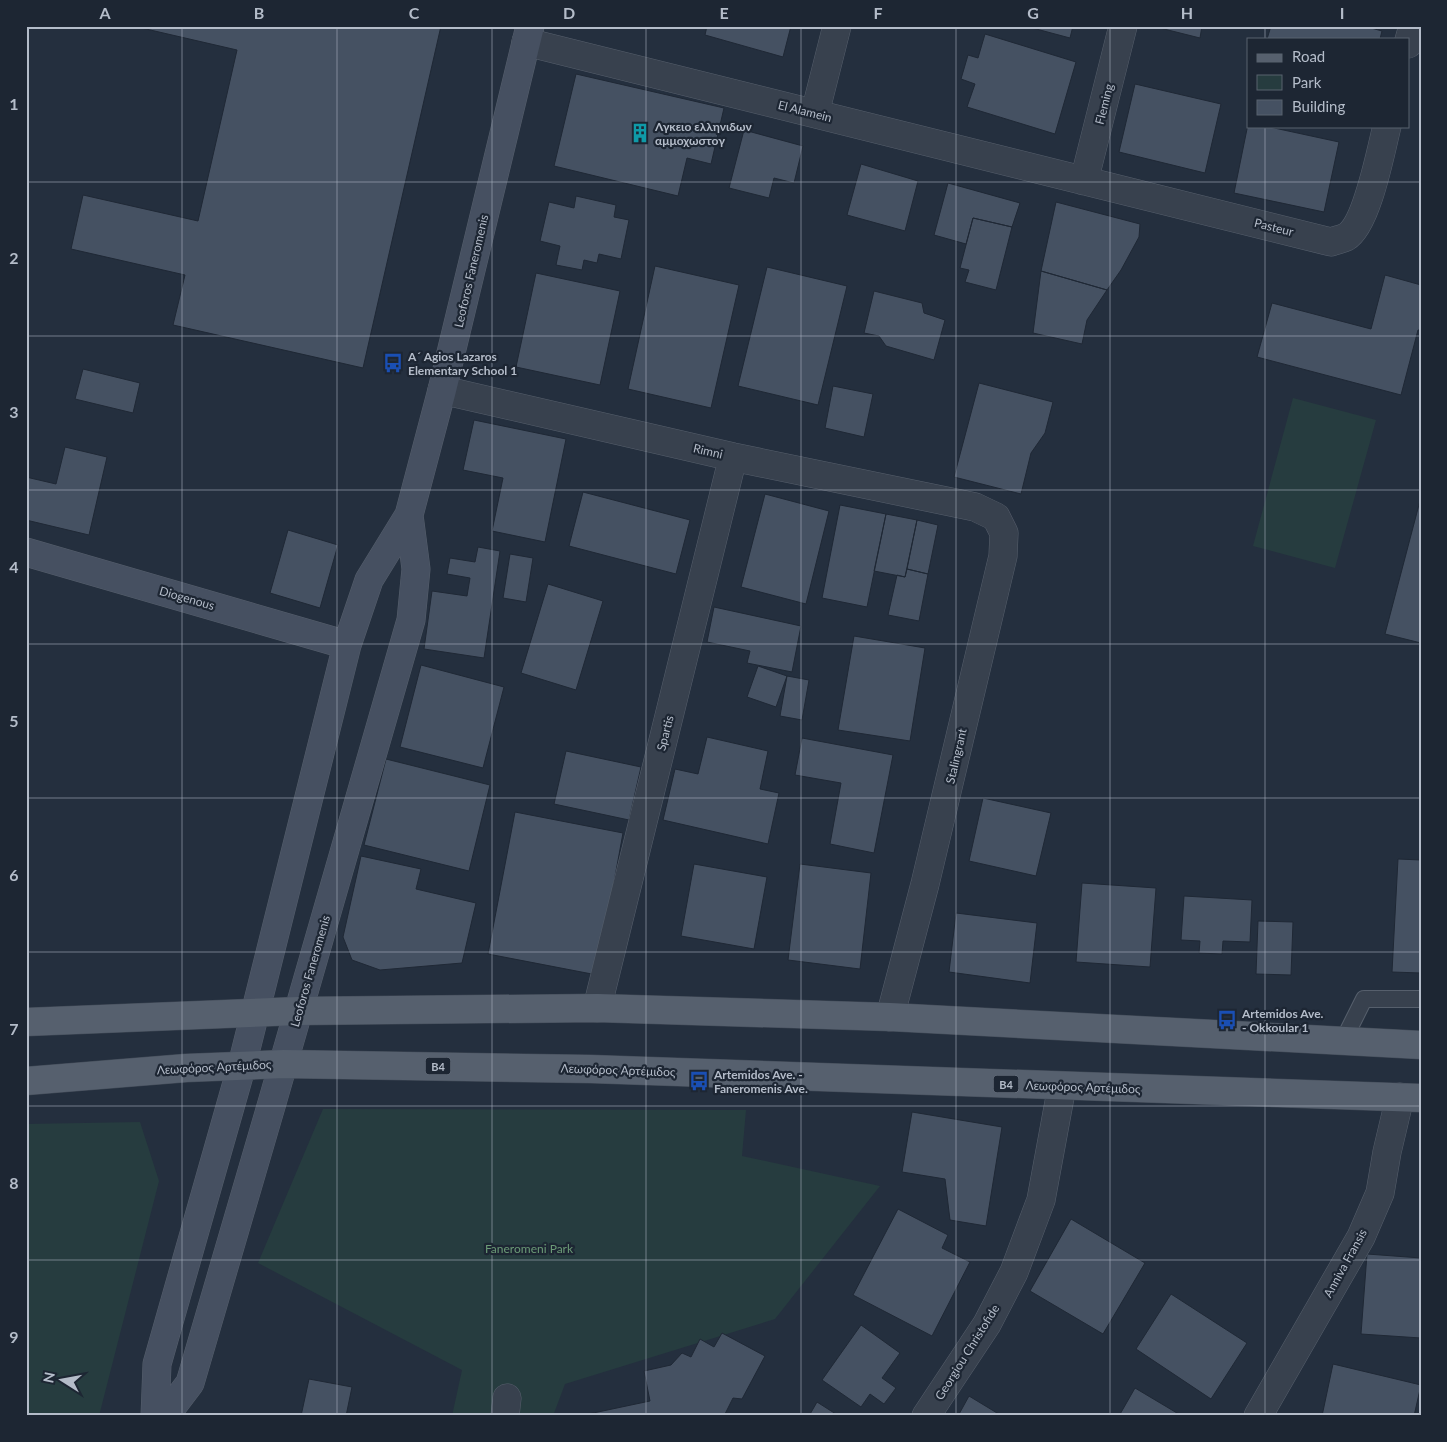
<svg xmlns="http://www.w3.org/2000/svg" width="1447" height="1442" font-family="Lato,sans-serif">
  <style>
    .green { fill: #263c3f }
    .building { fill: #455162; stroke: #1f2835 }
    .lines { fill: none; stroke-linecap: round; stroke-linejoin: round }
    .lane-casing { stroke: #565f6c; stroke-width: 18 }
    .street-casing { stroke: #565f6c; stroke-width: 29 }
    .secondary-casing { stroke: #565f6c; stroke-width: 29 }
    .primary-casing { stroke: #414a57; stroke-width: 29 }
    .lane { stroke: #38414e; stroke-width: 16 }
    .street { stroke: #38414e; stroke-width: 28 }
    .secondary { stroke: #465061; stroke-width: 28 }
    .primary { stroke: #56606e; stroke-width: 28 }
    .grid { fill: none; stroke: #b4bcc9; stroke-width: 1; stroke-opacity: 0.55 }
    .labels { text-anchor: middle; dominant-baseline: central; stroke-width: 4.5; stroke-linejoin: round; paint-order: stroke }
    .shield { fill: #1d2633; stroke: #878f9c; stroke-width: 1 }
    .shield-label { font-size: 11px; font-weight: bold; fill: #b4bcc9 }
    .street-label { font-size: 12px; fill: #b4bcc9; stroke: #1d2633 }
    .poi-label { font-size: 12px; font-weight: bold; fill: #b4bcc9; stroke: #1d2633; text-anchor: start }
    .park-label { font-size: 12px; fill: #6b9a76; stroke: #1d2633 }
    .neatline { fill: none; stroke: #b4bcc9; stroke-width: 2 }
    .grid-label { font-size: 16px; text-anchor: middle; font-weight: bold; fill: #b4bcc9 }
  </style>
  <rect width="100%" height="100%" fill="#242f3e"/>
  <!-- green -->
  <path class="green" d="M1293,398L1376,420L1335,568L1253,546Z
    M323,1109L746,1110L742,1156L880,1186L775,1319L565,1384L553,1416H452L462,1370L258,1263Z
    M140,1122L159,1181L99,1416H26V1124Z"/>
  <!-- building -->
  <path class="building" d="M133,26H441L363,368L173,325L185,275L71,249L83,195L198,221L237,50Z
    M707,26H791L783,57L705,35Z
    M1025,26H1073L1070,38Z
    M1152,26H1202L1200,38Z
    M1271,26H1364L1382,31L1380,39H1267Z
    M985,34L1076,62L1055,134L967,107L975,84L961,79L968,55L978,58Z
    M576,74L724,108L711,164L687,158L678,196L554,166Z
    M1135,84L1221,104L1205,173L1119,152Z
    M1248,124V126H1265L1339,142L1324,212L1234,193Z
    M744,130L803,146L794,183L774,178L769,198L729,188Z
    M861,164L918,181L905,231L847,215Z
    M948,183L1020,203L1012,227L973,218L966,244L934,235Z
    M576,196L616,205L614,217L629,220L621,259L599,254L597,263L584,260L582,270L556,265L560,246L540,241L549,202L574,208Z
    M1056,202L1140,224L1139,237L1121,270L1107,290L1041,271Z
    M973,218L1012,227L996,290L965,282L969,270L960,268Z
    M655,266L739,285L711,408L628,389Z
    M767,267L847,286L818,405L738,386Z
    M1041,271L1107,290L1087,320L1082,344L1033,333Z
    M536,273L620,291L600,385L516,367Z
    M1385,275L1421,285V330H1418L1401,395L1257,357L1272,303L1371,329Z
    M874,291L922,303L924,313L945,320L934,360L886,346L879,336L864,333Z
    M83,369L140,383L133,413L75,399Z
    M979,383L1053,402L1045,433L1031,453L1021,494L954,477Z
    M833,386L873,394L864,437L825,428Z
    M474,420L566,439L545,542L492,531L503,478L463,470Z
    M65,447L107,457L89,535L26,520V477L56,484Z
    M583,492L690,520L676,574L569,546Z
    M765,494L829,511L806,604L741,587Z
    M1421,497V643L1385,634Z
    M840,505L886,514L867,607L822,598Z
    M886,514L917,520L905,577L874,571Z
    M917,520L938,525L928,574L907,569Z
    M288,530L338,545L320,608L270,593Z
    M478,547L500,551L484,658L424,649L432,591L467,596L470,578L447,574L450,558L475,562Z
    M510,554L533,558L526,602L503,598Z
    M907,569L928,574L919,621L888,615L897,575L905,577Z
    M548,584L603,601L576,690L521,673Z
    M714,607L801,626L792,672L747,663L750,651L707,642Z
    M854,636L925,648L910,741L838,730Z
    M421,665L504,687L483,768L400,747Z
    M758,666L787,676L776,707L747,697Z
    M787,676L809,680L802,720L780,716Z
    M707,737L768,751L760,789L779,793L768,844L663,820L675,769L698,774Z
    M802,738L893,755L874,853L830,844L841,783L795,775Z
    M566,751L641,767L629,820L554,804Z
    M386,759L490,785L469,871L364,845Z
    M983,798L1051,813L1036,876L969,861Z
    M515,812L623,833L597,975L488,954Z
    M361,856L421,869L416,889L476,903L462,963L380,970L352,960L343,937Z
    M1398,859L1421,860V973L1392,972Z
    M694,864L767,877L754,949L681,936Z
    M800,864L871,873L860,969L788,960Z
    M1082,883L1156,888L1150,967L1076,962Z
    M1184,896L1252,900L1250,942L1223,941L1222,954L1199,953L1200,941L1181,940Z
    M956,913L1037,923L1030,983L949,972Z
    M1258,921L1293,922L1291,975L1256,974Z
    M912,1112L1002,1127L986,1226L950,1220L945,1179L902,1172Z
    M898,1209L948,1235L942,1248L970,1262L932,1336L853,1295Z
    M1071,1219L1145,1263L1103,1334L1030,1291Z
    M1367,1254L1421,1258V1338L1361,1334Z
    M1171,1294L1247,1343L1211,1399L1136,1349Z
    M861,1325L900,1353L882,1378L896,1388L884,1404L870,1394L861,1407L822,1380Z
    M722,1333L765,1356L742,1399L733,1398L724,1416H579L650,1401L644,1371L671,1365L682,1353L691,1357L700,1339L714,1347Z
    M1333,1364L1421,1385L1414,1416H1322Z
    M309,1379L352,1387L346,1416H301Z
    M1135,1388L1182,1416H1119Z
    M969,1396L1002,1416H958Z
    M817,1402L839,1416H809Z"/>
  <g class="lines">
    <defs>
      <path id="lane" d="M1343,1041L1364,999H1421"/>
      <path id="street" d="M526,42L1331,242C1336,240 1342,239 1346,237C1367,225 1381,150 1387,126
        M1408,44L1413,26
        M815,113L837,26
        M1084,181L1123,26
        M442,390L733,457L975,507L996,517L1004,533L1003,556L925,884L890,1017
        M597,1008L733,457
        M505,1416L507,1398
        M926,1416L987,1324L1014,1272L1041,1200L1062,1086
        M1258,1416L1361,1237L1380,1193L1387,1152L1400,1097"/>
      <path id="secondary" d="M26,552L347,645
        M155,1416L157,1364L242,1065L347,645L369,580L409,515L442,390L530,26
        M165,1416L190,1383C265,1129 338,875 411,620L416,569L409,515"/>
      <path id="primary" d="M26,1022L298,1011L597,1008L890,1017L1421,1045
        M26,1081L186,1068L284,1064L591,1069L1421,1098"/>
    </defs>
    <!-- lane casing -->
    <use href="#lane" class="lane-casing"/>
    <!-- street casing -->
    <use href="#street" class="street-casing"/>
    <!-- secondary casing -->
    <use href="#secondary" class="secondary-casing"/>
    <!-- primary casing -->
    <use href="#primary" class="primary-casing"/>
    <!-- lane -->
    <use href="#lane" class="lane"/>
    <!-- street -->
    <use href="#street" class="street"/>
    <!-- secondary -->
    <use href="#secondary" class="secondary"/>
    <!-- primary -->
    <use href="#primary" class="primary"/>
  </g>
  <!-- grid -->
  <path class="grid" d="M182,26V1416M337,26V1416M492,26V1416M646,26V1416M801,26V1416M956,26V1416M1110,26V1416M1265,26V39M1265,126V1416M26,182H1421M26,336H1421M26,490H1421M26,644H1421M26,798H1421M26,952H1421M26,1106H1421M26,1260H1421"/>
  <!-- icons -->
  <defs>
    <symbol id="building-bare" viewBox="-9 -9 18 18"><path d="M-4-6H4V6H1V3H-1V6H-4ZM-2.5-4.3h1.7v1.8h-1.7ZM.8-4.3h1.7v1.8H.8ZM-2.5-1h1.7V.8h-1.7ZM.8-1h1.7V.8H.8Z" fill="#0f9aa8" stroke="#1d2633" stroke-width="2.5" paint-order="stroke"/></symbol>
    <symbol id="bus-bare" viewBox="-9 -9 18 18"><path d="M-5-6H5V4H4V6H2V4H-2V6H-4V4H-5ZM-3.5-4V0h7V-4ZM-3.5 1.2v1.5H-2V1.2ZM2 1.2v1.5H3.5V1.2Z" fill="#1a4fb4" stroke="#1d2633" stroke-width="2.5" paint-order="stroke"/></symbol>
  </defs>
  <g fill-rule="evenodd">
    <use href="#building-bare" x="626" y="119" width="28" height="28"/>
    <use href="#bus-bare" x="379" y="349" width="28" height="28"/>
    <use href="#bus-bare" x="1213" y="1006" width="28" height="28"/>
    <use href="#bus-bare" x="685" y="1067" width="28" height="28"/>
  </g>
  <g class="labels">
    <!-- shield labels -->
    <g class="shield">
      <rect x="425.5" y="1057.5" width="25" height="17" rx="4"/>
      <rect x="993.5" y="1075.5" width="25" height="17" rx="4"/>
    </g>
    <g class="shield-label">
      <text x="438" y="1066">B4</text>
      <text x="1006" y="1084">B4</text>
    </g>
    <!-- street labels -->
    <g class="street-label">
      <text transform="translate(1104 104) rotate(-76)">Fleming</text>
      <text transform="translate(805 111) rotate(14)">El Alamein</text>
      <text transform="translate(1274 227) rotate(14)">Pasteur</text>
      <text transform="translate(471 271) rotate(-77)">Leoforos Faneromenis</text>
      <text transform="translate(708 451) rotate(13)">Rimni</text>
      <text transform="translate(187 598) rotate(16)">Diogenous</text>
      <text transform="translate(665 733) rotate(-76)">Spartis</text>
      <text transform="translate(956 756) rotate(-77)">Stalingrant</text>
      <text transform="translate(310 971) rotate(-74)">Leoforos Faneromenis</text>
      <text transform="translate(214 1067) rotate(-3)">Λεωφόρος Αρτέμιδος</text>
      <text transform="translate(618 1070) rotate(2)">Λεωφόρος Αρτέμιδος</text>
      <text transform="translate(1083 1087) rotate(2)">Λεωφόρος Αρτέμιδος</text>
      <text transform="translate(1345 1263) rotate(-61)">Anniva Fransis</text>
      <text transform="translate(967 1352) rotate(-58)">Georgiou Christofide</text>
    </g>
    <!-- poi labels -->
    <g class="poi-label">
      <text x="655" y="126">Λγκειο ελληνιδων<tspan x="655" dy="14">αμμοχωστογ</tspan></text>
      <text x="408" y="356">A´ Agios Lazaros<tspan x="408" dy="14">Elementary School 1</tspan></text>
      <text x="1242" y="1013">Artemidos Ave.<tspan x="1242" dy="14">- Okkoular 1</tspan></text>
      <text x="714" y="1074">Artemidos Ave. -<tspan x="714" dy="14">Faneromenis Ave.</tspan></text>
    </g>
    <!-- park labels -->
    <g class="park-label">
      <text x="529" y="1248">Faneromeni Park</text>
    </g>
  </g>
  <!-- border -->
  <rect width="1447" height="1442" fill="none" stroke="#1d2633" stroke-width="55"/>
  <!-- legend -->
  <rect x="1247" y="38" width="162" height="90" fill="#1d2633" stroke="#59626f"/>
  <rect x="1257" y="54" width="25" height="8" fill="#56606e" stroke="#59626f"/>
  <text x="1292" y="62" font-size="15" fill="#b4bcc9">Road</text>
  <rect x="1257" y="75" width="25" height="15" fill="#263c3f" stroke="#59626f"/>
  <text x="1292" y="88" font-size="15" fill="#b4bcc9">Park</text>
  <rect x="1257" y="100" width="25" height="15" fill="#455162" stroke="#59626f"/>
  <text x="1292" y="112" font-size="15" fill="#b4bcc9">Building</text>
  <!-- north arrow -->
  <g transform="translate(62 1380) rotate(281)" stroke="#1d2633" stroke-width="4" paint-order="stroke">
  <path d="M0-4L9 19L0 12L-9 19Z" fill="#b4bcc9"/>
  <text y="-8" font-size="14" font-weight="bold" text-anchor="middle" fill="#b4bcc9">N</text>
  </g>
  <rect x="28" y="28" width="1392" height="1386" class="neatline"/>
  <g class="grid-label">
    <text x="105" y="19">A</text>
    <text x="259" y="19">B</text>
    <text x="414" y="19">C</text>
    <text x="569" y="19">D</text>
    <text x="724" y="19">E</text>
    <text x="878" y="19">F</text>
    <text x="1033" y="19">G</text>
    <text x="1187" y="19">H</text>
    <text x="1342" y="19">I</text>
    <text x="14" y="110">1</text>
    <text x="14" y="264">2</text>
    <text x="14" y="418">3</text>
    <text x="14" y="573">4</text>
    <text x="14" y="727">5</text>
    <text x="14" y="881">6</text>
    <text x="14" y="1035">7</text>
    <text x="14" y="1189">8</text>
    <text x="14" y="1343">9</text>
  </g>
</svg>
